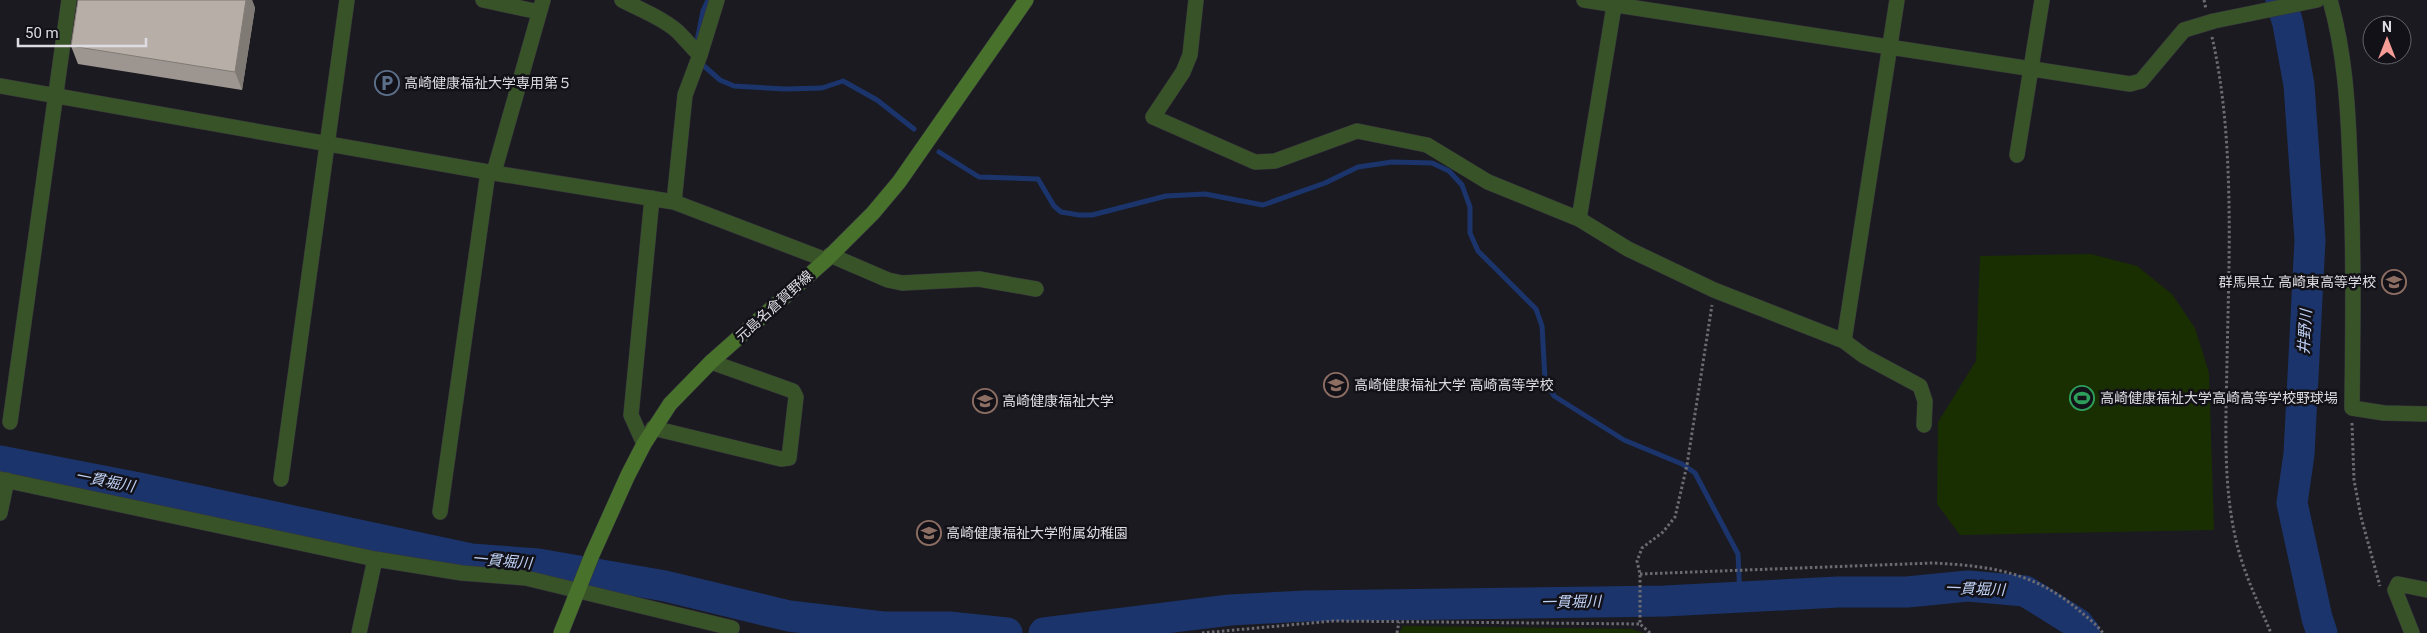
<svg xmlns="http://www.w3.org/2000/svg" width="2427" height="633" font-family="Roboto,'Noto Sans JP',sans-serif">
  <style>
    .green { fill: #192f02 }
    .lines { fill: none; stroke-linecap: round; stroke-linejoin: round }
    .stream { stroke: #1b356c; stroke-width: 5 }
    .river { stroke: #1b356c; stroke-width: 31 }
    .street-casing { stroke: #36353c; stroke-width: 16 }
    .secondary-casing { stroke: #36353c; stroke-width: 16 }
    .path { stroke: #6c6b71; stroke-width: 3; stroke-dasharray: 2.5 2.5; stroke-linecap: butt }
    .street { stroke: #395329; stroke-width: 15 }
    .secondary { stroke: #48722c; stroke-width: 15 }
    .wall { fill: #9d9690 }
    .shaded-wall { fill: #807a75 }
    .building { fill: #b7afa7; stroke: #807a75 }
    .labels { text-anchor: middle; dominant-baseline: central; stroke-width: 5; stroke-linejoin: round; paint-order: stroke }
    .poi-label { font-size: 14px; fill: #dddce1; stroke: #121118; text-anchor: start }
    .street-label { font-size: 14px; fill: #dddce1; stroke: #121118 }
    .water-label { font-size: 15px; font-style: italic; fill: #c0d2f5; stroke: #121118 }
  </style>
  <rect width="100%" height="100%" fill="#1b1a21"/>
  <!-- green -->
  <path class="green" d="M2091,254L2137,266L2172,294L2195,328L2209,373L2214,530L1960,535L1937,504L1938,422L1976,361L1980,256Z
    M1403,626L1632,629L1644,633H1399Z"/>
  <g class="lines">
    <!-- stream -->
    <path class="stream" d="M697,41L703,11L708,0
      M704,66L720,80L734,86L785,89L822,88L843,81L877,100L914,129
      M939,152L979,177L1038,179L1054,206L1061,212L1079,215H1092L1166,196L1205,194L1263,205L1325,183L1358,167L1392,162L1432,163L1449,171L1462,185L1470,207V233L1478,251L1536,309L1542,326L1545,379L1554,396L1624,440L1682,464L1695,473L1738,554L1740,598"/>
    <!-- river -->
    <path class="river" d="M2281,0L2288,24L2299,85L2310,240L2299,454L2292,503L2317,618L2322,633
      M0,461L139,488L471,559L538,564L665,586L789,616L883,627H949L1007,633
      M1044,633L1230,610L1306,606L1665,601L1838,592H1907L1968,586L2025,591L2078,624L2085,633"/>
    <defs>
      <path id="street" d="M483,0L539,12
        M622,0C639,9 669,21 681,35C688,42 693,49 700,55
        M1196,0L1190,55L1183,72L1153,117L1255,162L1275,161L1357,131L1427,145L1488,182L1579,219L1628,249L1714,290L1844,341L1864,356L1920,386L1925,401L1924,425
        M1584,0L2130,84L2141,81L2184,30L2214,21L2317,0
        M2330,0C2345,53 2348,106 2350,162C2354,244 2353,326 2352,408L2384,413L2427,414
        M0,86L488,172L674,202L826,260
        M2017,155L2042,0
        M494,172L543,0
        M674,202L685,95L700,55L717,0
        M1579,219L1615,0
        M830,255L888,280L902,283L979,279L1036,289
        M1844,341L1897,0
        M10,422L69,0
        M653,428L781,459L789,458L796,397L793,391L711,362
        M644,444L631,415L652,198
        M0,479L375,559L462,573L526,578L732,628
        M281,479L347,0
        M440,512L488,172
        M0,513L7,480
        M359,633L375,559
        M2412,633L2395,590L2398,584L2427,590"/>
      <path id="secondary" d="M561,633L592,555L628,475L644,444L670,404L711,362L826,260L873,213L899,182L1026,0"/>
    </defs>
    <!-- street casing -->
    <use href="#street" class="street-casing"/>
    <!-- secondary casing -->
    <use href="#secondary" class="secondary-casing"/>
    <!-- path -->
    <path class="path" d="M2204,0L2206,9
      M2212,37C2235,137 2229,258 2227,361C2226,424 2222,491 2239,552C2247,580 2260,607 2271,633
      M2352,423L2354,480L2361,517L2380,586
      M1640,574L1933,563C1991,566 2035,572 2081,612C2088,618 2097,625 2103,633
      M1202,633L1333,621L1640,624
      M1397,633L1399,622
      M1650,633L1640,624V574L1637,561L1642,548L1663,532L1675,517L1687,465L1712,305"/>
    <!-- street -->
    <use href="#street" class="street"/>
    <!-- secondary -->
    <use href="#secondary" class="secondary"/>
  </g>
  <!-- wall -->
  <path class="wall" d="M78,0H252L255,8L242,90L78,64L71,46Z"/>
  <!-- shaded-wall -->
  <path class="shaded-wall" d="M246,0H252L255,8L242,90L235,72Z"/>
  <!-- building -->
  <path class="building" d="M78,0H246L235,72L71,46Z"/>
  <!-- icons -->
  <defs>
    <symbol id="parking-ring" viewBox="-11 -11 22 22"><circle r="9.5" fill="#121118" stroke="#5c6f8a" stroke-width="1.5"/><path d="M-3.5-5.5H1a3.5 3.5 0 0 1 0 7H-1V5.5H-3.5ZM-1-3.4V-.6H.8a1.4 1.4 0 0 0 0-2.8Z" fill="#5c6f8a"/></symbol>
    <symbol id="school-ring" viewBox="-11 -11 22 22"><circle r="9.5" fill="#121118" stroke="#8d6e63" stroke-width="1.5"/><path d="M0-5L7-2L0 1L-7-2ZM-4 1L0 2.5L4 1V4Q0 6-4 4Z" fill="#8d6e63"/></symbol>
    <symbol id="stadium-ring" viewBox="-11 -11 22 22"><circle r="9.5" fill="#121118" stroke="#2e9e5b" stroke-width="1.5"/><path d="M0-5a6.5 5 0 1 0 0 10a6.5 5 0 1 0 0-10ZM-3.5-1.8h7v3.6h-7Z" fill="#2e9e5b"/></symbol>
    <symbol id="university-ring" viewBox="-11 -11 22 22"><circle r="9.5" fill="#121118" stroke="#8d6e63" stroke-width="1.5"/><path d="M0-5L7-2L0 1L-7-2ZM-4 1L0 2.5L4 1V4Q0 6-4 4Z" fill="#8d6e63"/></symbol>
  </defs>
  <g fill-rule="evenodd">
    <use href="#parking-ring" x="373" y="69" width="28" height="28"/>
    <use href="#school-ring" x="2380" y="268" width="28" height="28"/>
    <use href="#school-ring" x="1322" y="371" width="28" height="28"/>
    <use href="#stadium-ring" x="2068" y="384" width="28" height="28"/>
    <use href="#university-ring" x="971" y="387" width="28" height="28"/>
    <use href="#school-ring" x="915" y="519" width="28" height="28"/>
  </g>
  <g class="labels">
    <!-- poi labels -->
    <g class="poi-label">
      <text x="404" y="83">高崎健康福祉大学専用第５</text>
      <text x="2376" y="282" text-anchor="end">群馬県立 高崎東高等学校</text>
      <text x="1354" y="385">高崎健康福祉大学 高崎高等学校</text>
      <text x="2100" y="398">高崎健康福祉大学高崎高等学校野球場</text>
      <text x="1002" y="401">高崎健康福祉大学</text>
      <text x="946" y="533">高崎健康福祉大学附属幼稚園</text>
    </g>
    <!-- street labels -->
    <g class="street-label">
      <text transform="translate(774 306) rotate(-42)">元島名倉賀野線</text>
    </g>
    <!-- water labels -->
    <g class="water-label">
      <text transform="translate(2305 332) rotate(-87)">井野川</text>
      <text transform="translate(105 481) rotate(11)">一貫堀川</text>
      <text transform="translate(502 561) rotate(5)">一貫堀川</text>
      <text transform="translate(1975 589) rotate(2)">一貫堀川</text>
      <text transform="translate(1571 602) rotate(-1)">一貫堀川</text>
    </g>
  </g>
  <!-- north arrow -->
  <g transform="translate(2387 40)"><circle r="24" fill="#121118" stroke="#636268"/>
  <path d="M0-4L9 19L0 12L-9 19Z" fill="#f59c96"/>
  <text y="-8" font-size="14" font-weight="bold" text-anchor="middle" fill="#dddce1">N</text>
  </g>
  <!-- scale -->
  <path d="M18 38v8h128v-8" fill="none" stroke="#dddce1" stroke-width="2.5"/>
  <text x="25" y="38" font-size="15" fill="#dddce1" stroke="#121118" stroke-width="4" paint-order="stroke">50 m</text>
</svg>
